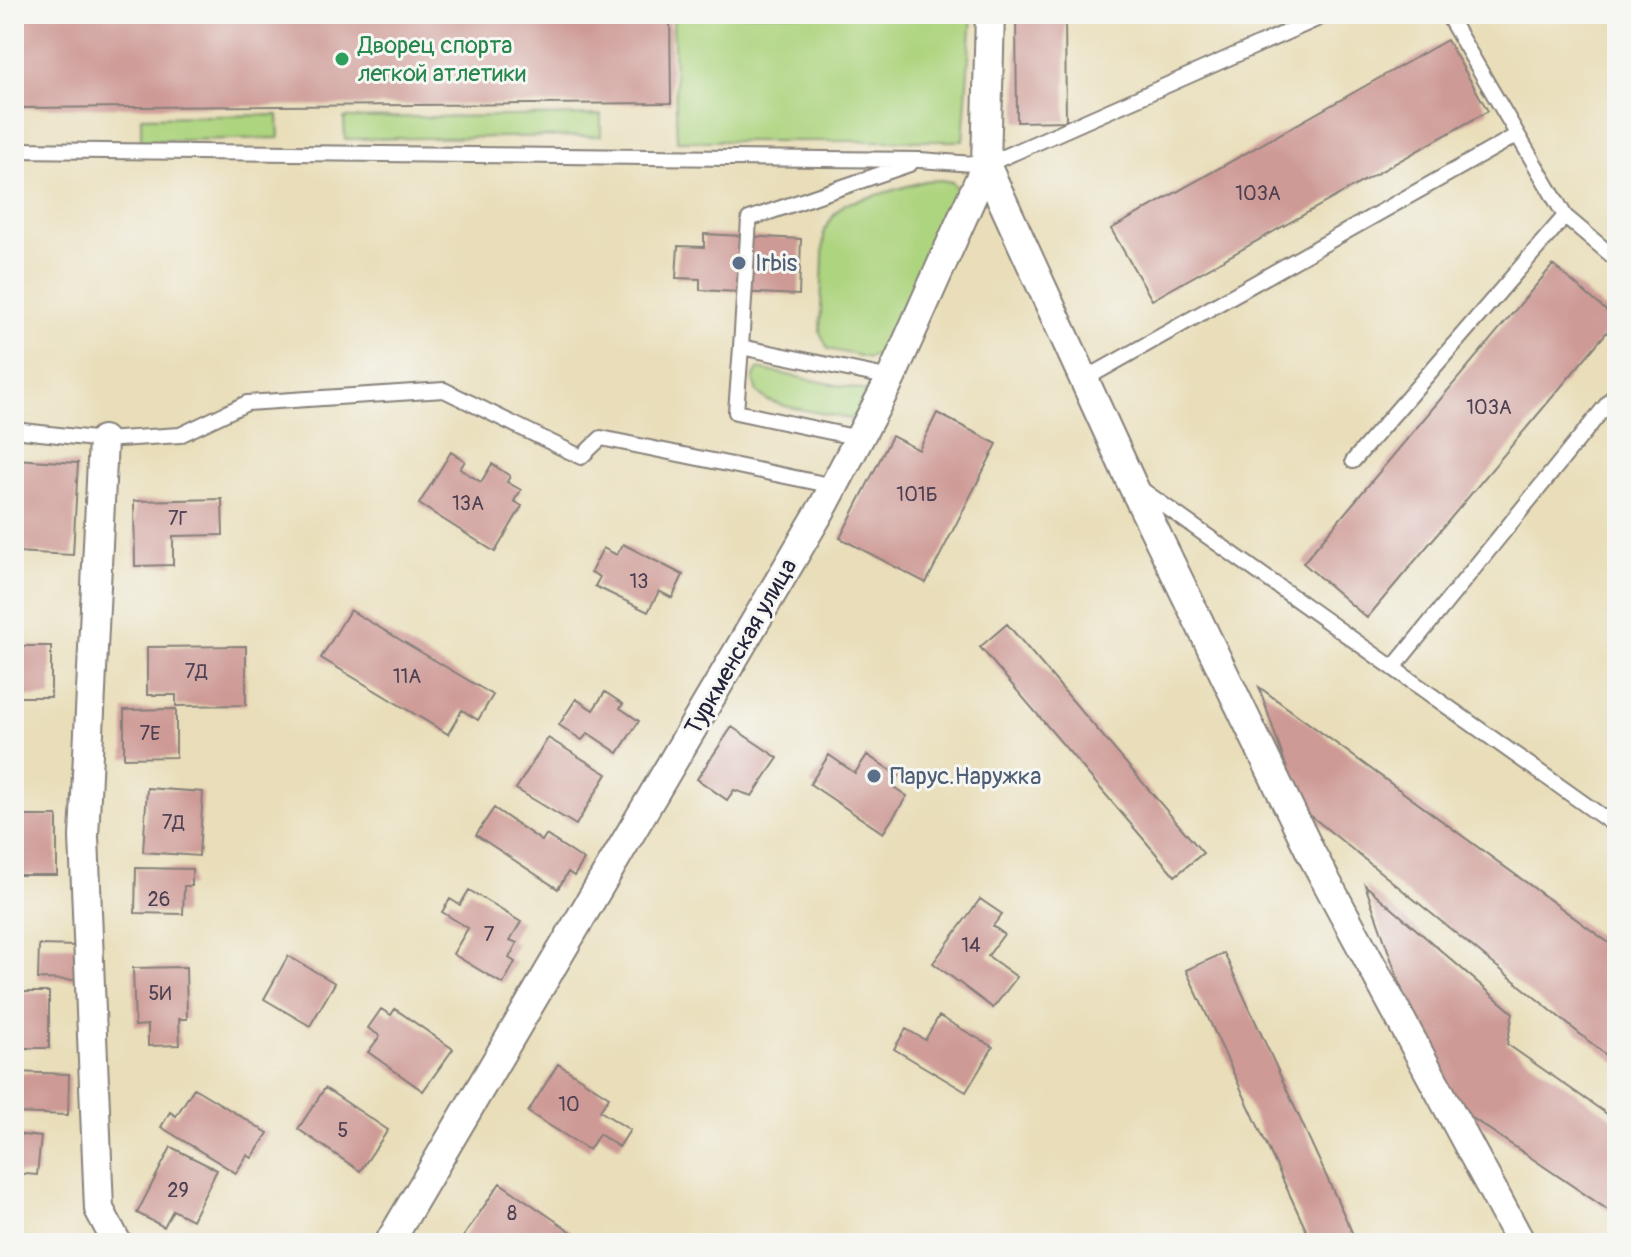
<svg xmlns="http://www.w3.org/2000/svg" width="1631" height="1257" font-family="Pangolin,sans-serif">
  <style>
    .green { fill: #add47f; stroke: #687b5d; stroke-width: 2 }
    .building { fill: #ce9a95 }
    .lines { fill: none; stroke-linecap: round; stroke-linejoin: round }
    .lane-casing { stroke: #86807a; stroke-width: 18 }
    .street-casing { stroke: #86807a; stroke-width: 32 }
    .lane { stroke: #fff; stroke-width: 14 }
    .street { stroke: #fff; stroke-width: 28 }
    .leisure-dot { fill: #2e9e5b; stroke: #f6f6f2; stroke-width: 3 }
    .service-dot { fill: #5c6f8a; stroke: #f6f6f2; stroke-width: 3 }
    .labels { text-anchor: middle; dominant-baseline: central; stroke-width: 6; stroke-linejoin: round; paint-order: stroke }
    .number-label { font-size: 20px; fill: #4d4052 }
    .leisure-label { font-size: 24px; fill: #27864d; stroke: #f6f6f2; text-anchor: start }
    .service-label { font-size: 24px; fill: #4e5e75; stroke: #f6f6f2; text-anchor: start }
    .street-label { font-size: 24px; fill: #22223b; stroke: #f6f6f2 }
  </style>
  <rect width="100%" height="100%" fill="#f6f6f2"/>
  <filter id="ink" filterUnits="userSpaceOnUse"><feTurbulence type="fractalNoise" baseFrequency=".0125" numOctaves="2"/><feDisplacementMap in="SourceGraphic" scale="16" xChannelSelector="R" yChannelSelector="G"/><feConvolveMatrix kernelMatrix="1 2 1 2 8 2 1 2 1" color-interpolation-filters="sRGB"/></filter>
  <filter id="wash" filterUnits="userSpaceOnUse"><feTurbulence type="fractalNoise" baseFrequency=".006" numOctaves="4" result="noise"/><feDisplacementMap in="SourceGraphic" scale="32" xChannelSelector="R" yChannelSelector="G"/><feGaussianBlur stdDeviation="1.8" result="paint"/><feColorMatrix in="noise" values="0 0 0 0 0 0 0 0 0 0 0 0 0 0 0 0 0 1.4 0 .05"/><feComposite in="paint" operator="in"/></filter>
  <g filter="url(#wash)">
    <rect width="100%" height="100%" fill="#e9deb9"/>
    <!-- green -->
    <path class="green" d="M673,14H972L963,141H677Z
      M278,115L279,138L141,141V117Z
      M601,115V136L345,139L344,118Z
      M941,180L952,182L963,196L902,332L887,347L869,358L828,349L820,332L824,231L836,212L845,204L925,181Z
      M758,369L871,392L861,415L850,419L784,406L767,400L757,392L753,379Z"/>
    <g id="blocks">
      <!-- building -->
      <path class="building" d="M14,14H670L671,103L14,108Z
        M1016,14H1065L1066,121L1017,122Z
        M1447,40L1488,111L1152,300L1111,229Z
        M704,234L801,239L799,295L700,290V279L676,278L678,246L704,247Z
        M1553,265L1617,320L1367,618L1303,563Z
        M937,413L997,444L926,583L840,538L892,436L919,450Z
        M451,452L465,461L460,469L481,482L492,464L510,476L507,482L521,490L514,501L522,506L495,552L419,504Z
        M14,459L78,463L73,555L14,552Z
        M222,499L223,535L173,536V565L135,566L134,501Z
        M623,544L683,575L672,598L659,591L648,612L595,586L600,577L591,572L603,548L617,555Z
        M350,610L493,695L478,720L462,710L448,734L321,658Z
        M1007,624L1203,853L1175,876L980,647Z
        M14,646H51V697H14Z
        M246,646V705L176,706V695H147V647Z
        M1259,687L1617,949V1064L1300,807Z
        M605,692L623,704L620,708L639,721L618,753L588,733L582,740L559,725L576,699L593,710Z
        M176,709V757L124,758V710Z
        M732,727L778,758L752,796L734,790L727,800L697,779Z
        M548,738L607,774L576,825L516,789Z
        M829,755L855,773L867,755L899,776L892,786L907,796L883,833L810,784Z
        M147,788L203,792L199,856L143,852Z
        M494,808L542,841L546,835L584,860L574,876L568,872L558,889L476,835Z
        M14,816H57V875H14Z
        M136,868L192,869V886H184L183,914L135,913Z
        M1365,885L1513,1013L1507,1044L1617,1121V1216L1462,1111L1420,1041Z
        M469,890L521,922L510,940L517,943L509,958L515,962L503,984L453,954L468,928L442,912L450,899L460,905Z
        M980,899L1002,914L993,926L1004,934L988,956L1017,977L993,1008L933,963Z
        M39,945L78,946L77,980L38,979Z
        M1224,953L1357,1243H1312L1186,970Z
        M288,956L335,983L310,1026L264,999Z
        M186,967L187,1019H179L180,1045L148,1046V1025L135,1026L133,968Z
        M14,992H49V1048H14Z
        M381,1009L391,1015L395,1009L453,1049L423,1091L368,1052L380,1036L368,1028Z
        M939,1016L993,1047L966,1092L894,1049L906,1029L925,1040Z
        M558,1064L609,1097L600,1111L630,1130L619,1147L599,1134L589,1150L528,1112Z
        M14,1072L69,1074L68,1115L14,1113Z
        M194,1088L268,1133L252,1158L247,1155L236,1173L161,1127L170,1112L176,1116Z
        M325,1088L388,1130L360,1171L298,1129Z
        M14,1134L41,1137L37,1175L14,1173Z
        M171,1147L217,1170L192,1220L173,1210L164,1227L137,1213Z
        M500,1183L588,1243H459Z"/>
    </g>
  </g>
  <g filter="url(#ink)">
    <use href="#blocks" fill-opacity="0" stroke="#86807a" stroke-width="2"/>
    <g class="lines">
      <defs>
        <path id="lane" d="M1447,14L1565,216L1617,260
          M14,150L920,160L986,165L1328,14
          M741,347L736,412L859,438
          M891,378L741,347L749,219L910,164
          M1085,379L1517,135
          M14,430L103,440L180,435L247,403L444,390L581,457L601,438L834,486
          M1353,461L1565,216
          M1141,489L1617,827
          M1393,668L1617,392"/>
        <path id="street" d="M986,165L1131,482L1311,853L1521,1243
          M103,440L84,837L99,1209L117,1243
          M389,1243L824,505L891,378L986,165L990,14"/>
      </defs>
      <!-- lane casing -->
      <use href="#lane" class="lane-casing"/>
      <!-- street casing -->
      <use href="#street" class="street-casing"/>
      <!-- lane -->
      <use href="#lane" class="lane"/>
      <!-- street -->
      <use href="#street" class="street"/>
    </g>
  </g>
  <!-- markers -->
  <circle class="leisure-dot" cx="342" cy="59" r="8"/>
  <g class="service-dot">
    <circle cx="739" cy="263" r="8"/>
    <circle cx="874" cy="776" r="8"/>
  </g>
  <g class="labels">
    <!-- number labels -->
    <g class="number-label">
      <text x="1258" y="193">103А</text>
      <text x="1489" y="407">103А</text>
      <text x="917" y="494">101Б</text>
      <text x="468" y="503">13А</text>
      <text x="178" y="518">7Г</text>
      <text x="639" y="581">13</text>
      <text x="196" y="671">7Д</text>
      <text x="407" y="676">11А</text>
      <text x="150" y="733">7Е</text>
      <text x="173" y="822">7Д</text>
      <text x="159" y="899">26</text>
      <text x="489" y="934">7</text>
      <text x="971" y="945">14</text>
      <text x="160" y="993">5И</text>
      <text x="569" y="1104">10</text>
      <text x="343" y="1130">5</text>
      <text x="178" y="1190">29</text>
      <text x="512" y="1213">8</text>
    </g>
    <!-- leisure labels -->
    <g class="leisure-label">
      <text x="358" y="45">Дворец спорта<tspan x="358" dy="28">легкой атлетики</tspan></text>
    </g>
    <!-- service labels -->
    <g class="service-label">
      <text x="755" y="263">Irbis</text>
      <text x="890" y="776">Парус.Наружка</text>
    </g>
    <!-- street labels -->
    <g class="street-label">
      <text transform="translate(741 647) rotate(-60)">Туркменская улица</text>
    </g>
  </g>
  <!-- margin -->
  <rect width="1631" height="1257" fill="none" stroke="#f6f6f2" stroke-width="48"/>
</svg>
